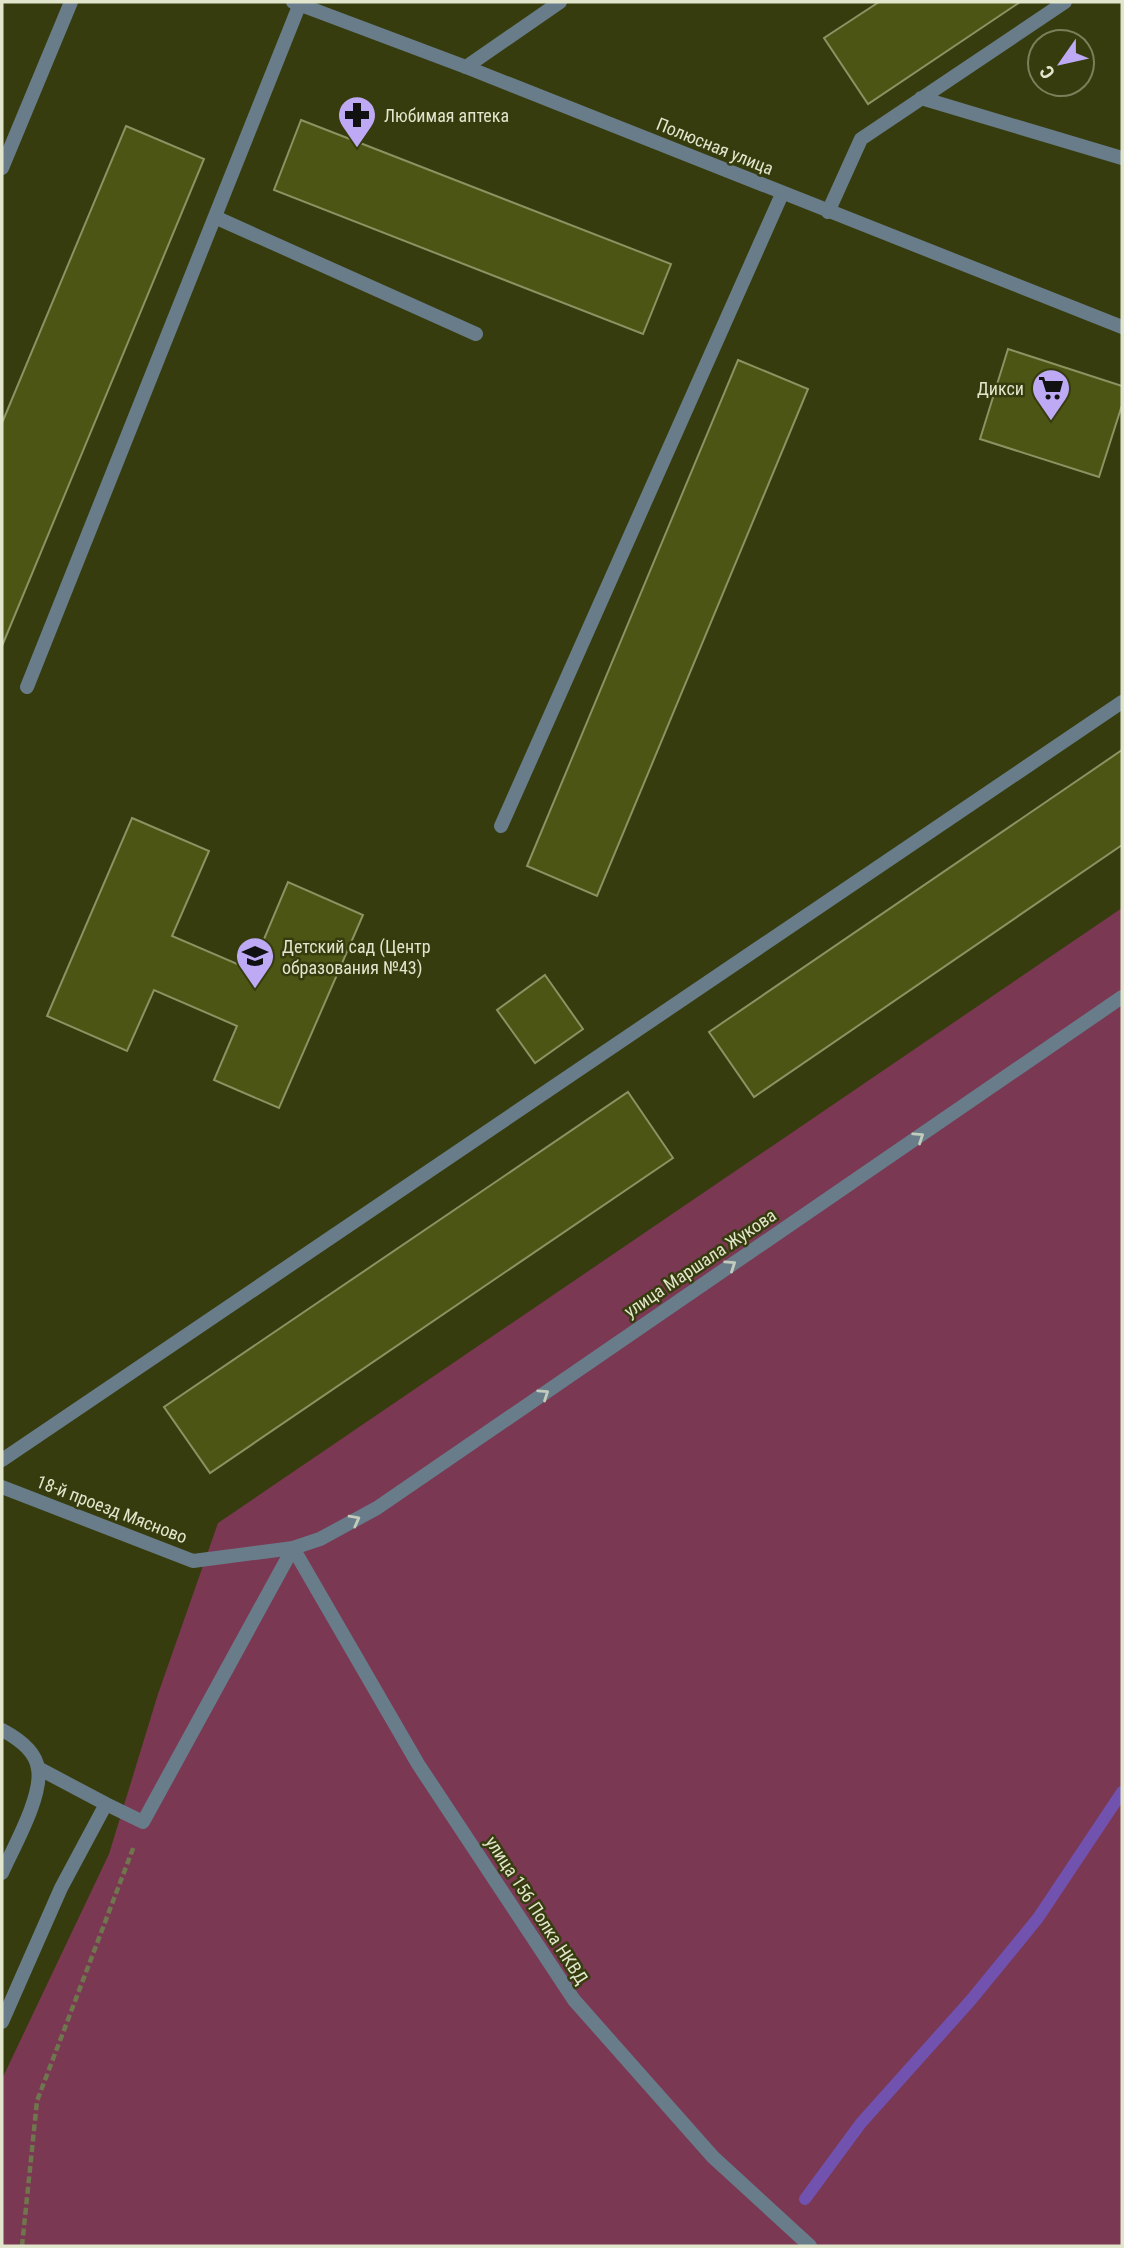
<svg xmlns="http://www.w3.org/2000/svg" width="1124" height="2248" font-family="'Roboto Condensed',sans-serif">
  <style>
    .green { fill: #7a3853 }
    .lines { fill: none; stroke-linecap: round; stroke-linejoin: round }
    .stream { stroke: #7152af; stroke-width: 12 }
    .building { fill: #4d5515; stroke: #8b9363; stroke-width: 2 }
    .path { stroke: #6f754d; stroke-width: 4.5; stroke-dasharray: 7 3.5; stroke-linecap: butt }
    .lane { stroke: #687c89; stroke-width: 14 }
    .street { stroke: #687c89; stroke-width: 14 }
    .oneway { stroke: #c3ccbc }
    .labels { text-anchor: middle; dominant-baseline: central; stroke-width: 5; stroke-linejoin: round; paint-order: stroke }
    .poi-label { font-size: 18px; fill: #e1e6cd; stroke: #363c0d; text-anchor: start }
    .street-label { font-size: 18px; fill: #e1e6cd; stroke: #363c0d }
  </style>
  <rect width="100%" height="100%" fill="#363c0d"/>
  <!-- green -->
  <path class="green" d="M1122,908V2246H2V2079L109,1854L158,1694L218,1523Z"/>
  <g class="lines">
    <!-- stream -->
    <path class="stream" d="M805,2199L861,2123L971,2000L1038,1918L1122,1792"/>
  </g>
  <!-- building -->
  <path class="building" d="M879,2H1020L868,104L824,38Z
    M301,120L671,264L643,334L274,190Z
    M126,126L204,159L2,646V423Z
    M1008,349L1122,386V405L1099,477L980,439Z
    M738,360L808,389L597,896L527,866Z
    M1122,750V845L754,1097L709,1032Z
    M132,818L209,851L172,936L251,970L288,882L363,915L279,1108L214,1080L237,1026L154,990L127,1051L47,1016Z
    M545,975L583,1029L535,1063L497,1010Z
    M628,1092L673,1158L210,1473L164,1407Z"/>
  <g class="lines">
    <!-- path -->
    <path class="path" d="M22,2246L37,2101L134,1846"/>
    <!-- lane -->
    <path class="lane" d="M466,67L560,2
      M921,98L1122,158
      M2,168L71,2
      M828,212L861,139L1065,2
      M217,218L476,334
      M27,687L299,6
      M501,826L782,194
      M2,1460L1122,702
      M2,1730C17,1738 36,1751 38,1769C43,1796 13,1848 2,1873
      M38,1768L106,1804
      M2,2022L61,1888L106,1804L143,1822L293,1548"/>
    <!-- street -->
    <path class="street" d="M293,2L466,67L1122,327
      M2,1487L193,1561L293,1548L320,1539L377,1508L1122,997
      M293,1548L418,1764L574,2000L713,2157L810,2246"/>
  </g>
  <!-- one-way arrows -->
  <defs><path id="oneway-chevron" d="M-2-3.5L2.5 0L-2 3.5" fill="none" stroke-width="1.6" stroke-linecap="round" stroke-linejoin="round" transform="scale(1.75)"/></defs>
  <g class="oneway">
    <use href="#oneway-chevron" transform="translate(919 1137) rotate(-34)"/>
    <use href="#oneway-chevron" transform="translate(731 1265) rotate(-34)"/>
    <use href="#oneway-chevron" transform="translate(544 1394) rotate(-34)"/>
    <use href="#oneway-chevron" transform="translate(355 1520) rotate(-28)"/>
  </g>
  <!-- icons -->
  <defs>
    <symbol id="pharmacy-pin" viewBox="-11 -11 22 30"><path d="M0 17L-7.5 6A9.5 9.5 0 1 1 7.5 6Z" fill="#bea9f5" stroke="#363c0d"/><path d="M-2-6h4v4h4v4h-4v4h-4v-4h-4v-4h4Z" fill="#111"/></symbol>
    <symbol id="supermarket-pin" viewBox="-11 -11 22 30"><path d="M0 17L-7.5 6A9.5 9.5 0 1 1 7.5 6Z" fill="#bea9f5" stroke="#363c0d"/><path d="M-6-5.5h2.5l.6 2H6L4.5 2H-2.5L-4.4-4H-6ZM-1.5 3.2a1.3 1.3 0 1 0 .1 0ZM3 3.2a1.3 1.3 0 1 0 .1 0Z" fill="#111"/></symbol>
    <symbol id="school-pin" viewBox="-11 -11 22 30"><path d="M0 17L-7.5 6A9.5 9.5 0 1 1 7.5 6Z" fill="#bea9f5" stroke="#363c0d"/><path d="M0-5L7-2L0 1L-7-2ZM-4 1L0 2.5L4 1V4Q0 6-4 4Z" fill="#111"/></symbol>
  </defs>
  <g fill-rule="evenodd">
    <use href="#pharmacy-pin" x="335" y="93" width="44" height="60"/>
    <use href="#supermarket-pin" x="1029" y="366" width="44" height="60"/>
    <use href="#school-pin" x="233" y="934" width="44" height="60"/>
  </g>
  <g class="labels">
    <!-- poi labels -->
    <g class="poi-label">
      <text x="384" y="115">Любимая аптека</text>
      <text x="1024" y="388" text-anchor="end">Дикси</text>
      <text x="282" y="946">Детский сад (Центр<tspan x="282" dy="21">образования №43)</tspan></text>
    </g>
    <!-- street labels -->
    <g class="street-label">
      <text transform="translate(715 146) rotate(22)">Полюсная улица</text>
      <text transform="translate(700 1263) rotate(-34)">улица Маршала Жукова</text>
      <text transform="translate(112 1509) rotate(21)">18-й проезд Мясново</text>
      <text transform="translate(537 1910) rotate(57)">улица 156 Полка НКВД</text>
    </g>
  </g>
  <!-- border -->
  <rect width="1124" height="2248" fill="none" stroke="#e1e6cd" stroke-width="7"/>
  <!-- north arrow -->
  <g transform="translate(1061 63) rotate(236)"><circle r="33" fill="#363c0d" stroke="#7a805a" stroke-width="2"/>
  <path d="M0-5L12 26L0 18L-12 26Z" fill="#bea9f5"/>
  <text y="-10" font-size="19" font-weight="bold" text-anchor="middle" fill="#e1e6cd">С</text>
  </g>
</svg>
